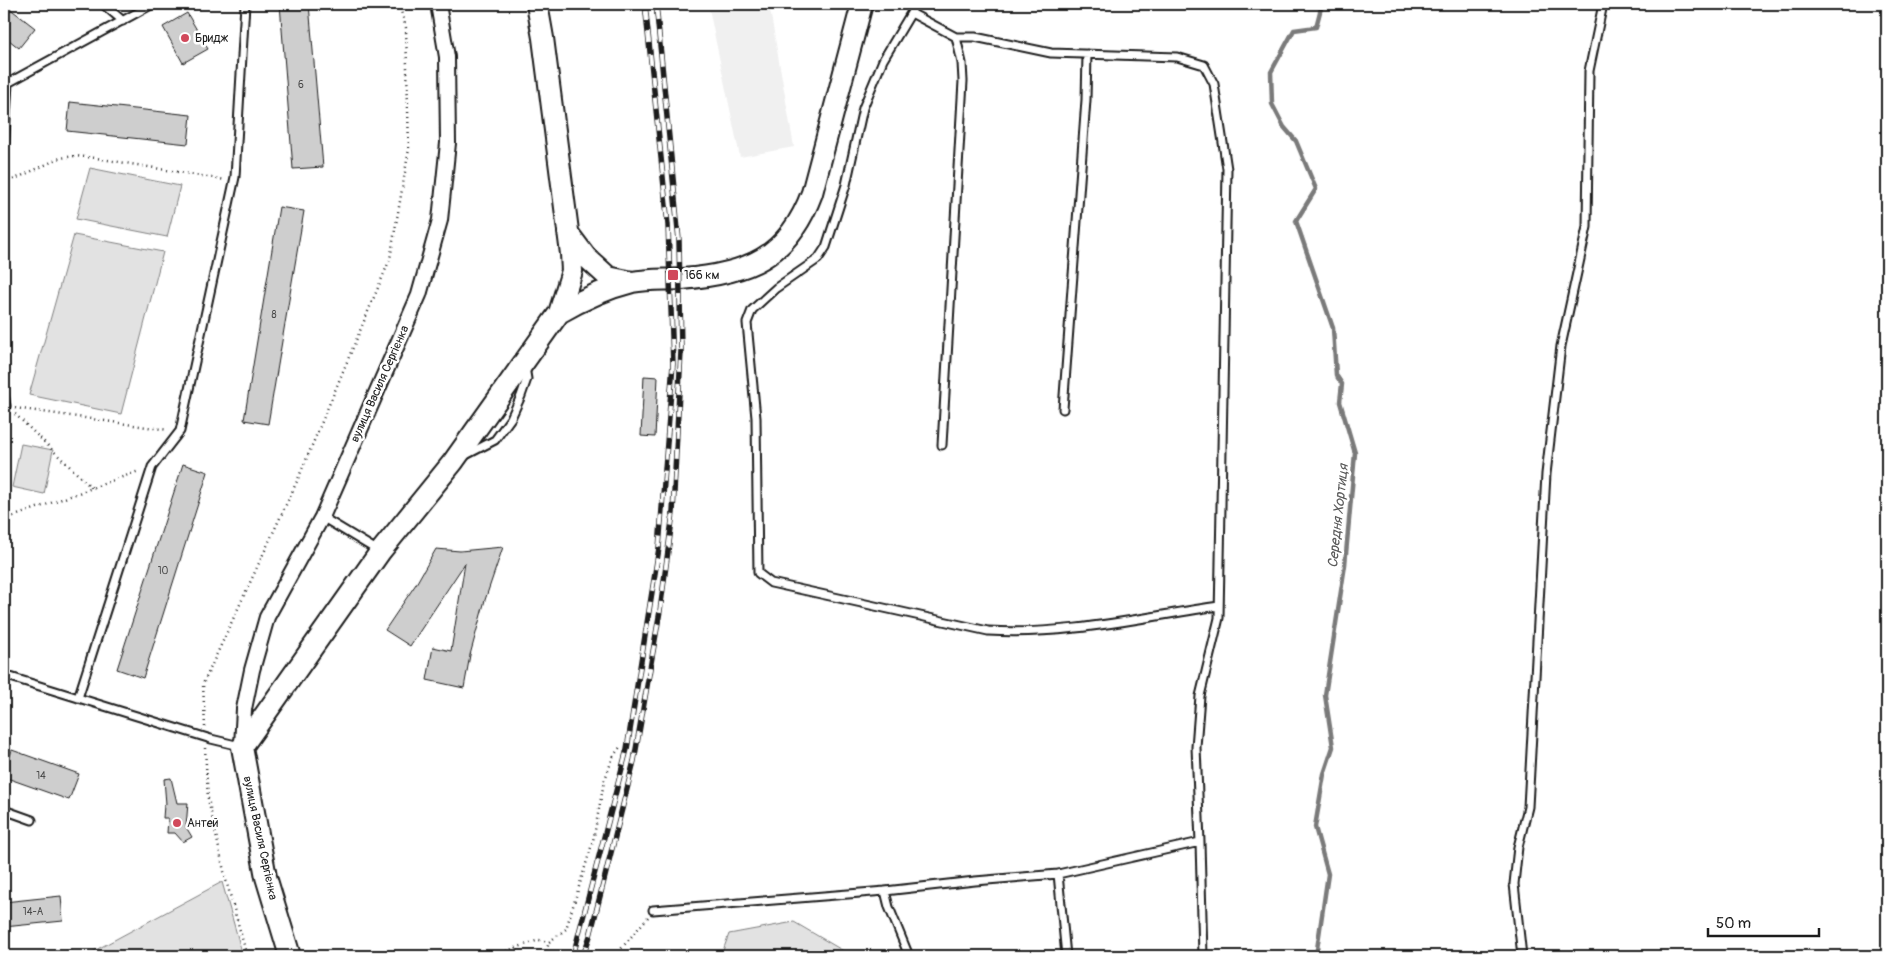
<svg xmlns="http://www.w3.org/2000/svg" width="1891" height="960" font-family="Pangolin,sans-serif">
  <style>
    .built { fill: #f0f0f0 }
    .green { fill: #e2e2e2; stroke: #7f7f7f }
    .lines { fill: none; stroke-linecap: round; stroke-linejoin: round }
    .stream { stroke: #7a7a7a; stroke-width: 4.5 }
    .building { fill: #cecece; stroke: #1c1c1c }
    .lane-casing { stroke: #1c1c1c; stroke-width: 11 }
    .street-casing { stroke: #1c1c1c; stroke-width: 18 }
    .secondary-casing { stroke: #1c1c1c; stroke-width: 24 }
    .path { stroke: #1c1c1c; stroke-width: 2.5; stroke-dasharray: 1 4; stroke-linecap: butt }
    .lane { stroke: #fff; stroke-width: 7 }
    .street { stroke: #fff; stroke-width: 14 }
    .secondary { stroke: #fff; stroke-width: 20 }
    .rail-casing { stroke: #1c1c1c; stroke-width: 5.5 }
    .rail { stroke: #fff; stroke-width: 4; stroke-dasharray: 11; stroke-linecap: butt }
    .poi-dot { fill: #d1495b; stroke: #fff; stroke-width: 2 }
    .labels { text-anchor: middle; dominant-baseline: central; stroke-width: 5; stroke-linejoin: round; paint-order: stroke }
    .number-label { font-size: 10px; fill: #484848 }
    .poi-label { font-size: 12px; fill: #1c1c1c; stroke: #fff; text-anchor: start }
    .street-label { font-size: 12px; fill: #1c1c1c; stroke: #fff }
    .water-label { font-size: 14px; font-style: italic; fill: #5a5a5a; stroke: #fff }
  </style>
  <rect width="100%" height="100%" fill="#fff"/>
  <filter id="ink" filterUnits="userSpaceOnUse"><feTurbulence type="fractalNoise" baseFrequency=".02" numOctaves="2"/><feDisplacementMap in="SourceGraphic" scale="10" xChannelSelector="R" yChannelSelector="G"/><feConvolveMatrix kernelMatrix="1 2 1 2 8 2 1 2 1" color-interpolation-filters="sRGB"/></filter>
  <g filter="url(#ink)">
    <!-- built -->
    <path class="built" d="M708,4H769L794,147L740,157Z"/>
    <!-- green -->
    <path class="green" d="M90,168L180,186L167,237L76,219Z
      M74,235L163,252L121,414L29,395Z
      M21,444L53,450L44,494L12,487Z
      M222,882L243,956H94L92,952Z
      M794,922L852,956H721L729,934Z"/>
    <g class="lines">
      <!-- stream -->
      <path class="stream" d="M1316,956L1328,874L1315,827L1324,774L1333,747L1325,695L1345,565L1355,453L1340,402L1342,384L1336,375L1333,328L1296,221L1316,189L1296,141L1284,127L1272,104L1271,72L1294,30L1316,27L1322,4"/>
    </g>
    <!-- building -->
    <path class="building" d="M4,4L35,28L19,48L4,36Z
      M280,4H309L323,167L293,169Z
      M187,13L208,49L183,63L163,27Z
      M70,102L191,115L188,144L67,131Z
      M279,207L304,211L268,424L244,420Z
      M644,376L658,377L655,437L641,436Z
      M183,464L208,472L143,678L117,669Z
      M503,547L485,600L470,655L464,688L427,680L433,647L451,651L465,563L410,646L385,630L416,584L436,549L460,551Z
      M12,750L79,774L69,800L4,777V753L10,756Z
      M171,778L177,803H188L186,827L192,837L183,842L175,833H167L168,818H163L164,805L166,804L164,779Z
      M61,896L63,921L4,927V902Z"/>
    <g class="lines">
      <defs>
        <path id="lane" d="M103,4L123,21
          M914,4L911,13L883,60L863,108L846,185L826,247L818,259L776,288L752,310L747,323L756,418L758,573L771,583L988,631C1065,636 1143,617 1219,606
          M4,154L8,83L153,4
          M4,393L6,406L4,413
          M1063,409L1086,100L1087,54
          M942,445L963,81L962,63L956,37
          M464,456L495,440L511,418L521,396L527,379L525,367
          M322,517L380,552
          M4,675L211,739L240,746
          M78,698L152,467L180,431L235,177L245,4
          M4,810L32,820
          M1200,842L1203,956
          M1058,874L1066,956
          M653,910L885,891
          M67,956H69
          M909,956L889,907L885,891L975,881L1058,874L1200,842L1196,747L1200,696L1219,618L1227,169L1214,84L1204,65L1177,57L1051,53L975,37H956L911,13
          M1522,956L1514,884L1518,847L1528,807L1546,474L1561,346L1587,227L1589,71L1603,4"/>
        <path id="street" d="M242,746L244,709L252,670L267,617L322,517L419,295L440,220L448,143L447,57L438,4"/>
        <path id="secondary" d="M568,233L586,257L608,277L632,282
          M559,313C583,299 604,289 632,282C648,279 666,280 682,279C747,274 788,258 812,193L862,4
          M290,956L266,877L242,747L380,552L453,462L559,313L572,271L571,254L543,38L537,4"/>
      </defs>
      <!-- lane casing -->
      <use href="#lane" class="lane-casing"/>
      <!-- street casing -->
      <use href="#street" class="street-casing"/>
      <!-- secondary casing -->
      <use href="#secondary" class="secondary-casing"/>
      <!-- path -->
      <path class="path" d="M4,184L60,158L75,156L96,158L225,180
        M15,408L168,430
        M15,414L92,488
        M4,520L139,471
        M205,727L203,684L298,479L390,259L409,149L406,28L399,4
        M205,748L208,799L226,880L247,956
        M492,956L539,940L549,942L566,929L593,841L604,782L613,757L620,747
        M545,956L549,942
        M615,956L648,917"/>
      <!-- lane -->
      <use href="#lane" class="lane"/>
      <!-- street -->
      <use href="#street" class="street"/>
      <!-- secondary -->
      <use href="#secondary" class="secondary"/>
      <defs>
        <path id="rail" d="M573,956L627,749L659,548L673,364L668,225L645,4
          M583,956L590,936L634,761L660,611L673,513L681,351L679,240L656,4"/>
      </defs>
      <!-- rail casing -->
      <use href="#rail" class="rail-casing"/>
      <!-- rail -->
      <use href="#rail" class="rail"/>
    </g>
  </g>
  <!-- markers -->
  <g class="poi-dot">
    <circle cx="185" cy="38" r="5"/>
    <rect x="667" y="269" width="12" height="12" rx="2.5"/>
    <circle cx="177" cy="823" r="5"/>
  </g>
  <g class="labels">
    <!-- number labels -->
    <g class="number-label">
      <text x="301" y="85">6</text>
      <text x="274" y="315">8</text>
      <text x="163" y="571">10</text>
      <text x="41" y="776">14</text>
      <text x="33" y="912">14-А</text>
    </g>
    <!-- poi labels -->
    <g class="poi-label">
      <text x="195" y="38">Бридж</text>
      <text x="684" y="275">166 км</text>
      <text x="187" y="823">Антей</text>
    </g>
    <!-- street labels -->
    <g class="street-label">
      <text transform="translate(380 384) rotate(-66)">вулиця Василя Сергієнка</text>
      <text transform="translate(260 838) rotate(78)">вулиця Василя Сергієнка</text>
    </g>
    <!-- water labels -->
    <g class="water-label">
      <text transform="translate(1338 516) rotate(-84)">Середня Хортиця</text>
    </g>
  </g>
  <!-- margin -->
  <rect width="1891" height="960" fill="none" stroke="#fff" stroke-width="20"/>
  <rect x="10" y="10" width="1871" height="940" fill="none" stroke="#1c1c1c" stroke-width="2" filter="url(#ink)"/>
  <!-- scale -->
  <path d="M1708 928v8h111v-8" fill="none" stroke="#1c1c1c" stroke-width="2.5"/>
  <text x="1716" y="928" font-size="15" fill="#1c1c1c" stroke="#ffffff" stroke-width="4" paint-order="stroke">50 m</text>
</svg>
